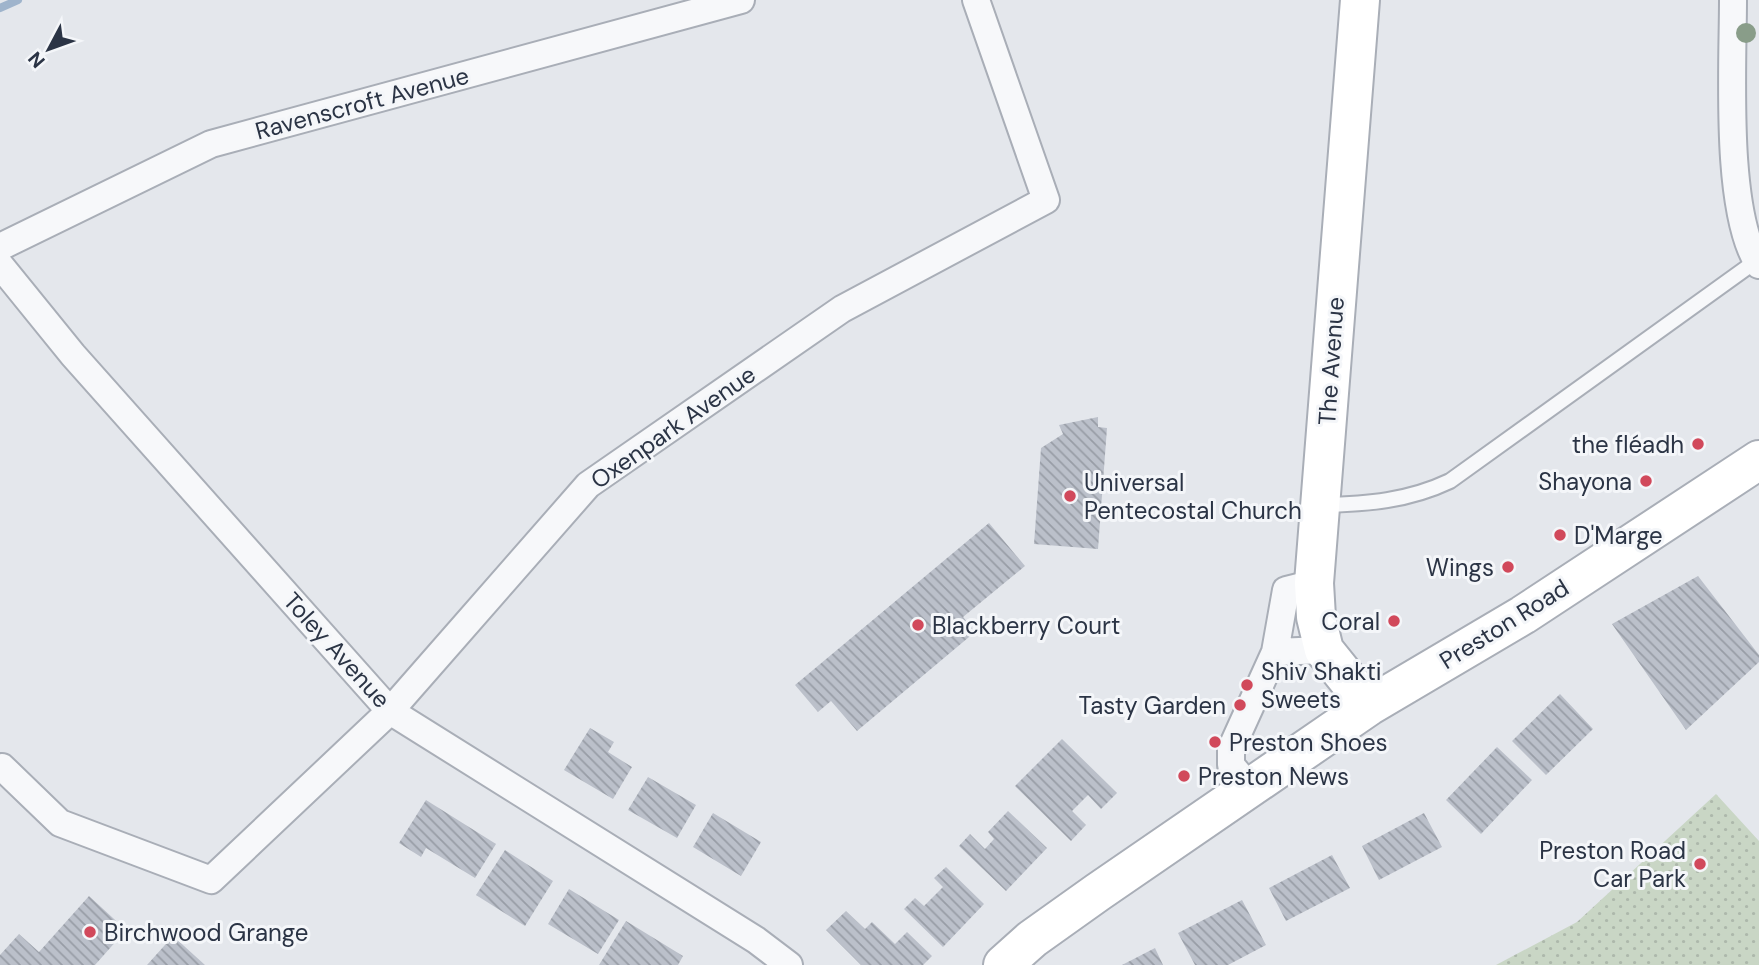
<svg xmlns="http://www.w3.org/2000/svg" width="1759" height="965" font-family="'DM Sans',sans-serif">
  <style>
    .green { fill: url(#green-dots) }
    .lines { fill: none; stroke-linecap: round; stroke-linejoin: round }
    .stream { stroke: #9fb4cc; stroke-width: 8 }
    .building { fill: url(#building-back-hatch) }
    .lane-casing { stroke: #a9aeb7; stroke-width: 18 }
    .street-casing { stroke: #a9aeb7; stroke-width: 30 }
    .secondary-casing { stroke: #a9aeb7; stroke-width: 42 }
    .lane { stroke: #f7f8fa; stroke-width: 14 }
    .street { stroke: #f7f8fa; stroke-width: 26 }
    .secondary { stroke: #fff; stroke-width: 38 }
    .tree { fill: #899d89 }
    .poi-dot { fill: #d1495b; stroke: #f4f6f9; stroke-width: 2.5 }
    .labels { text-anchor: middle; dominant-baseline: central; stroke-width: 6; stroke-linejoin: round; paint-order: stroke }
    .street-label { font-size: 24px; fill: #2b3445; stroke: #f4f6f9 }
    .poi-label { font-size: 24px; fill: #2b3445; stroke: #f4f6f9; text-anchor: start }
  </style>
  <defs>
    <pattern id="green-dots" width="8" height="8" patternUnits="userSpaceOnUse" patternTransform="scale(1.75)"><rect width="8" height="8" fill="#c9d6c5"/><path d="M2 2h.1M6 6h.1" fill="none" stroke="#adb8ab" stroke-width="1.8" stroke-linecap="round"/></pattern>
    <pattern id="building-back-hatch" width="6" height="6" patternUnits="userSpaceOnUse" patternTransform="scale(1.75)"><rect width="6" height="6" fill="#bbc0ca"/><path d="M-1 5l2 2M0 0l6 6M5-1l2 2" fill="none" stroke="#989da6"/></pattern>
  </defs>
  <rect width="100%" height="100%" fill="#e4e7ec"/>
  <!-- green -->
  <path class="green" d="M1716,794L1759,841V965H1496L1577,922Z"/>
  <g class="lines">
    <!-- stream -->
    <path class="stream" d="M0,8L18,0"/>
  </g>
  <!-- building -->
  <path class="building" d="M1098,417V427L1107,428L1098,549L1034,544L1041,448L1063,434L1059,425Z
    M989,523L1025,566L963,617L975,632L857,731L831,701L818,712L795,685Z
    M1698,576L1759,655V662L1686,730L1612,624Z
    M1560,694L1593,729L1546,775L1512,741Z
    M590,728L614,742L608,752L632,767L613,799L564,770Z
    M1062,739L1117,793L1101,809L1088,795L1072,811L1086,825L1071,841L1015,786Z
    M1497,747L1532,780L1481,834L1446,800Z
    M648,777L696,805L677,838L628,810Z
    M426,800L496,844L475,878L426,848L421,857L399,843Z
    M1008,811L1047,848L1006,891L959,846L970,834L985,849L994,839L988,832Z
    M713,813L761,842L741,876L693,847Z
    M1424,813L1442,847L1379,880L1362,846Z
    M505,850L553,881L525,926L476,895Z
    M1332,855L1350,888L1286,921L1269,888Z
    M946,867L984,904L943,947L904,909L915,898L924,906L943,887L934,878Z
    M569,889L619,920L598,954L548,924Z
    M89,896L126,930L95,965H0V955L19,934L39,952Z
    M1242,900L1266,945L1228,965H1195L1178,933Z
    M846,911L865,929L872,922L895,944L907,932L932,956L923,965H861L826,930Z
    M626,921L683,956L678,965H599Z
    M173,936L205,965H147Z
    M1155,948L1163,965H1122Z"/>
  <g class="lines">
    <defs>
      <path id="lane" d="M1322,505C1367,504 1408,501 1450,481L1756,261"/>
      <path id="street" d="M1733,0C1733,65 1724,212 1759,265
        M0,247L211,144L741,0
        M0,265L73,355L390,711L756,940L789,965
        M1275,652L1324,650
        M2,767L60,823L211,880L390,711L588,485L842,309L1046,200L976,0
        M1251,789L1231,765V749L1275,652L1286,590L1314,583"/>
      <path id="secondary" d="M1360,0L1314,583L1316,617L1324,650L1369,706
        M1003,965L1032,939L1098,892L1369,706L1523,615L1759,460"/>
    </defs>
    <!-- lane casing -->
    <use href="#lane" class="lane-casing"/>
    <!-- street casing -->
    <use href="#street" class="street-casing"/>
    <!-- secondary casing -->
    <use href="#secondary" class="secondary-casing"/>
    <!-- lane -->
    <use href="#lane" class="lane"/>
    <!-- street -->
    <use href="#street" class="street"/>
    <!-- secondary -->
    <use href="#secondary" class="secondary"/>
  </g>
  <!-- trees -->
  <circle class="tree" cx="1746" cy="33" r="10"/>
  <!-- markers -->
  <g class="poi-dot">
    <circle cx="1698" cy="444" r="7"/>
    <circle cx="1646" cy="481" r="7"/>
    <circle cx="1070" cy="496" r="7"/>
    <circle cx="1560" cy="535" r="7"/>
    <circle cx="1508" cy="567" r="7"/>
    <circle cx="1394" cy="621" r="7"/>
    <circle cx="918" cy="625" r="7"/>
    <circle cx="1247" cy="685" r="7"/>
    <circle cx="1240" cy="705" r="7"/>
    <circle cx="1215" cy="742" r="7"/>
    <circle cx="1184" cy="776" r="7"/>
    <circle cx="1700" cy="864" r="7"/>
    <circle cx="90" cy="932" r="7"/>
  </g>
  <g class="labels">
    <!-- street labels -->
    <g class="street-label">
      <text transform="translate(362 103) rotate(-15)">Ravenscroft Avenue</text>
      <text transform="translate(1331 361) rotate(-86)">The Avenue</text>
      <text transform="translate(673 427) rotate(-35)">Oxenpark Avenue</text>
      <text transform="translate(1504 624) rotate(-32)">Preston Road</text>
      <text transform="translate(337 650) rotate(48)">Toley Avenue</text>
    </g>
    <!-- poi labels -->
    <g class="poi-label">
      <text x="1684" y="444" text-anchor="end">the fléadh</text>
      <text x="1632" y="481" text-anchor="end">Shayona</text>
      <text x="1084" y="482">Universal<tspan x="1084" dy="28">Pentecostal Church</tspan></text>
      <text x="1574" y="535">D'Marge</text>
      <text x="1494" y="567" text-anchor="end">Wings</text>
      <text x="1380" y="621" text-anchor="end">Coral</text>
      <text x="932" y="625">Blackberry Court</text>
      <text x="1261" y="671">Shiv Shakti<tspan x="1261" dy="28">Sweets</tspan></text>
      <text x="1226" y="705" text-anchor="end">Tasty Garden</text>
      <text x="1229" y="742">Preston Shoes</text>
      <text x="1198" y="776">Preston News</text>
      <text x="1686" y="850" text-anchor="end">Preston Road<tspan x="1686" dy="28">Car Park</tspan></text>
      <text x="104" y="932">Birchwood Grange</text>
    </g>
  </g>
  <!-- north arrow -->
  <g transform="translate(49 49) rotate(229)" stroke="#f4f6f9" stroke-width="5" paint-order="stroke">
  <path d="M0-5L12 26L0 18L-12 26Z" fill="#2b3445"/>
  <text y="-10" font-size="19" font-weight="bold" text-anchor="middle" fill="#2b3445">N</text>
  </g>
</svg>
